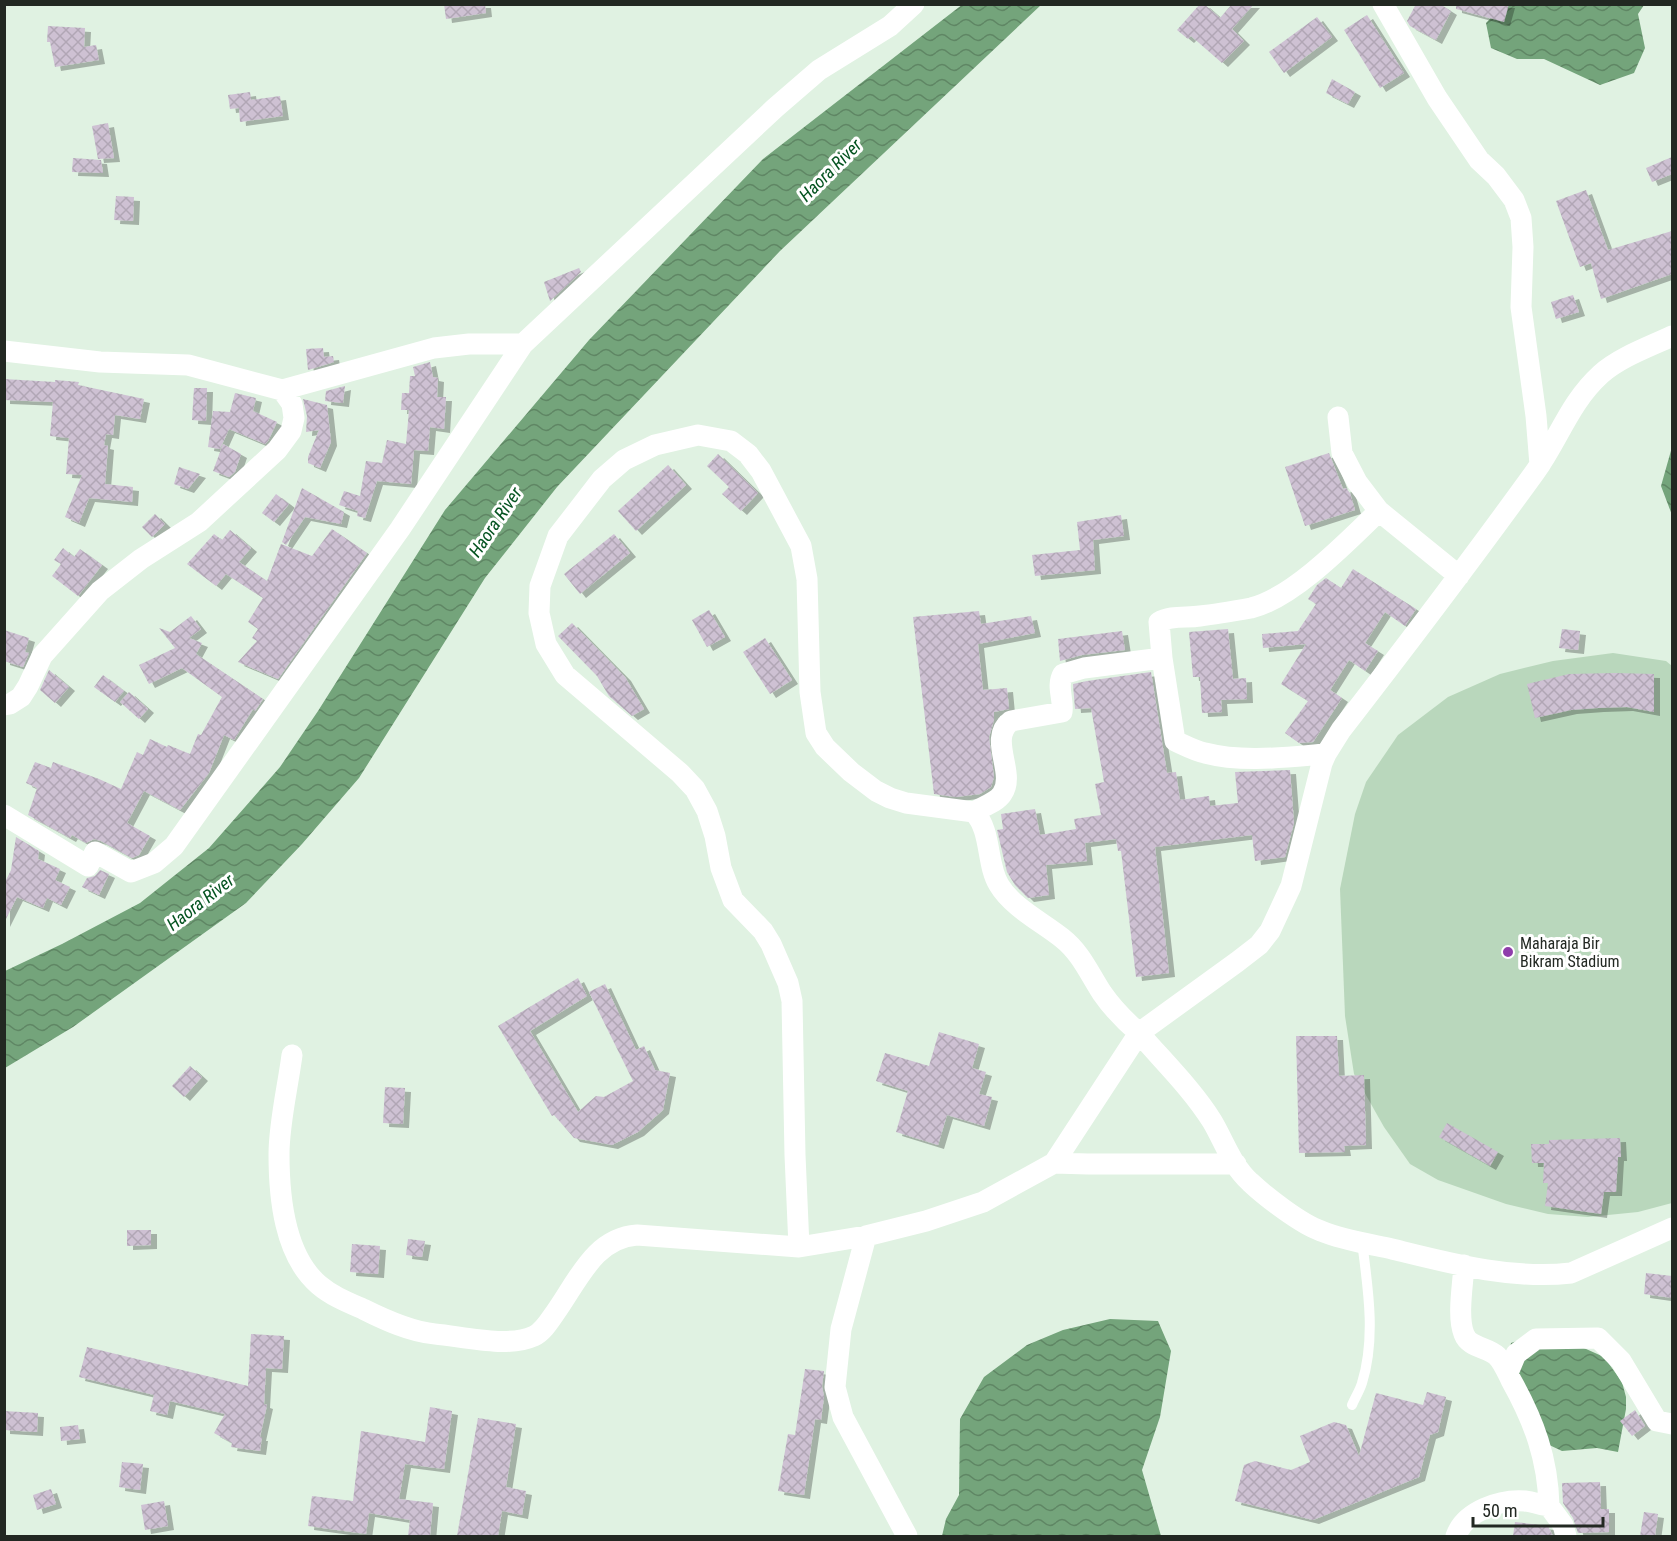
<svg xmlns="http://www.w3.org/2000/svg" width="1677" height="1541" font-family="'Roboto Condensed',sans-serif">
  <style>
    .pitch { fill: #b9d7bc }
    .water { fill: url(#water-waves) }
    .building { fill: url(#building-cross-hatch); filter: url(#shadow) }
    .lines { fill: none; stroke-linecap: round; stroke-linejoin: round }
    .lane { stroke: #fff; stroke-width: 10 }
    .street { stroke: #fff; stroke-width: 21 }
    .poi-dot { fill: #8f3dab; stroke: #fff; stroke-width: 2 }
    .labels { text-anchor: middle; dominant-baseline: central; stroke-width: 6; stroke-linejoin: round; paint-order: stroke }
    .poi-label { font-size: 16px; fill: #222822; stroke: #fff; text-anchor: start }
    .water-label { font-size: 18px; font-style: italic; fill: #045320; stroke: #fff }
  </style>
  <defs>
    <pattern id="water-waves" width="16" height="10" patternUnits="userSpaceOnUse" patternTransform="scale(1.5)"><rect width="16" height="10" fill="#74a47b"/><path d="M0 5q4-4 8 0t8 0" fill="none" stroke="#5f8664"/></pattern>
    <pattern id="building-cross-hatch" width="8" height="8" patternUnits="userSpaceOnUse" patternTransform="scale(1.5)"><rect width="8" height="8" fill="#cec1d3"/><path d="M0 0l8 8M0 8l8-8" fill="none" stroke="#b1a6b5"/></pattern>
    <filter id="shadow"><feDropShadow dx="6" dy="4" stdDeviation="0" flood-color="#0004"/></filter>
  </defs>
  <rect width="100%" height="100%" fill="#e0f2e2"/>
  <!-- pitch -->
  <path class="pitch" d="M1613,653L1666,661L1672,666V1203L1638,1212L1588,1217L1548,1214L1506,1204L1438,1180L1410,1164L1384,1127L1354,1074L1345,1016L1340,889L1355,814L1366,782L1398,735L1448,697L1500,674L1553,661Z"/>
  <!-- water -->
  <path class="water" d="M963,4L1041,5L780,251L557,487L485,578L359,778L302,844L246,903L73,1027L5,1068V971L62,944L140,903L209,848L280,767L318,711L445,510L589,340L763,159Z
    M1503,5H1644L1638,14L1645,48L1634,73L1600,85L1544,59H1517L1491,48L1486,23Z
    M1672,447V515L1661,486Z
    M1110,1319L1158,1321L1171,1351L1160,1417L1142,1470L1161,1536H942L946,1519L959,1495L960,1419L984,1377L1027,1345L1063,1330Z
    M1530,1337L1566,1340L1604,1357L1622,1382L1626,1397V1409L1618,1452L1597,1448L1562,1451L1545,1443L1509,1357L1511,1343Z"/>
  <!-- building -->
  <path class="building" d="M444,4H485L486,13L446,19Z
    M1200,4H1204L1220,18L1232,4H1254L1232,29L1244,41L1222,63L1191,36L1188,39L1177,30Z
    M1416,4H1440L1451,11L1436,40L1410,26L1407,21Z
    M1456,4H1509L1504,22L1456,9Z
    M1367,15L1404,73L1380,88L1344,30Z
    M1317,17L1332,37L1284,73L1269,52Z
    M48,26L85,28L84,47L96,45L99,60L55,67L50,42H47Z
    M1332,79L1355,92L1348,104L1326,93Z
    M250,92L251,100L280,96L283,116L240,122L239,108L230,109L228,95Z
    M108,123L114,158L98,159L92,126Z
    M1672,157V174L1652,182L1646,168Z
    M73,158L101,160L103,173L72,172Z
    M1586,190L1608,250L1672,231V274L1601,299L1591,263L1580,267L1556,201Z
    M116,196L134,197L133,221L114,220Z
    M579,268L581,272L550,301L544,282Z
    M1573,295L1579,312L1556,319L1551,302Z
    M323,348L324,357L333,356L334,362L308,370L306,349Z
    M430,362L433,377L438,378L437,397H446L444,429L430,427L428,451L414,450L411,484L377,481L365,518L357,516L358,511L339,505L344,491L360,496L366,461L382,463L387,440L406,444L409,410H401L402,393H409L410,376H415L413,367Z
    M4,379L55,382V380L79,382L78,385L144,399L140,419L115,415L113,435L106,434L104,445L108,446L105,484L133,487L132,502L89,498L79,523L65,517L82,475L66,474L69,438L50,436L53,402L4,400Z
    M345,386L343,403L325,401L326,391Z
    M194,388H207L206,421L192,420Z
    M235,393L256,398L253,411L277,422L268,441L265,444L229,429L220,449L208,447L213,411L230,412Z
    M303,399L327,405L331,442L320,468L308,463V457L319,430L306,432L307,416Z
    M223,444L241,454L235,472L229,477L213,471Z
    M1329,453L1343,489L1346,488L1350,493L1355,510L1305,526L1285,467Z
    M718,454L758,493L741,511L722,494L729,487L707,466Z
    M668,465L686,485L636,531L618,511Z
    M179,467L200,474L188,489L174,484Z
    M302,488L344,512L341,524L305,517L286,545L282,542Z
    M276,494L289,504L274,522L262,513Z
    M155,514L165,524L152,537L142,527Z
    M1121,515L1124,536L1093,540L1095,570L1035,576L1032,555L1080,550L1077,522Z
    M332,529L367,553L278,679L238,662L257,641L252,638L258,629L248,622L263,598L226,574L216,586L187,564L214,534L222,540L230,530L251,548L239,562L267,581L281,544L312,556Z
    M614,534L630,553L580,594L564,574Z
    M63,548L74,557L80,549L102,565L78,596L52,576L61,564L54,560Z
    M1353,569L1416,609L1405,626L1385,612L1365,643L1378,651L1365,671L1349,660L1330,690L1342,698L1313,742L1299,743L1285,733L1308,701L1281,684L1306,644L1263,648L1262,634L1298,631L1316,604L1308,599L1317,585L1326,578L1341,588Z
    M709,610L725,637L707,647L692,620Z
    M979,611L981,624L1031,616L1035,633L978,644L983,690L1007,688L1009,709L994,712V720L989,737L994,777L991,787L980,794L956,797L934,794L913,617Z
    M191,616L201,629L189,638L202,643L196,654L263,699L255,711L253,709L234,740L224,735L209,773L180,810L144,791L127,823L150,836L139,855L132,858L101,841L94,839L86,843L72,835L70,838L28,815L37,788L26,783L35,762L51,768L53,762L99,779L121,789L137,752L143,755L150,739L167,747L168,745L190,754L198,734L201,735L222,697L182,668L149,684L139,665L175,648L159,628L170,632Z
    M572,623L625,677L644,709L632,716L609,696L597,676L558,636Z
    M1228,629L1233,679L1246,678L1247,699L1221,700L1222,712L1202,713L1200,677H1193L1189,632Z
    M1562,629L1580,631L1578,650L1559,648Z
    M4,630L29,638L25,652L29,653L23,667L4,661Z
    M1122,631L1125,650L1082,655L1060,661L1058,639Z
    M765,638L792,680L770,694L743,652Z
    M49,670L69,687L55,703L40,690Z
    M1151,672L1167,773L1176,772L1180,800L1209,796L1210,806L1238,803L1235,772L1290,770L1294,823L1285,857L1255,861L1252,835L1155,847L1169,973L1136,977L1121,851H1118L1116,839L1085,843L1087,861L1046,865L1049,895L1028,898L1015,885L1007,872L997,830L1003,829L1001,814L1035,809L1040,835L1076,829L1074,819L1101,815L1095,784L1104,782L1091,708L1075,709L1073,684L1087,681Z
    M1615,673L1654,674V712L1627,707L1598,708L1571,710L1535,718L1527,684L1569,674Z
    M103,675L124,691L115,702L94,687Z
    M129,692L148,709L139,719L120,702Z
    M16,837L39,851L38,859L60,869L55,880L70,887L61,905L47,898L43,908L17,897L4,923V884L11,870Z
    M100,870L109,874L99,895L82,887L87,878L95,876Z
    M578,978L587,996L530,1031L578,1112L596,1096L604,1097L633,1081L589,992L605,984L636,1050L644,1046L655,1070L670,1073L663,1110L638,1132L612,1145L574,1138L554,1115L552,1116L498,1026Z
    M939,1032L979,1044L972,1068L986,1072L979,1094L992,1097L984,1126L947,1115L938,1145L896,1132L908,1091L876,1081L885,1053L929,1066Z
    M1296,1036H1337L1339,1076L1364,1075L1366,1145L1344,1146L1345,1152L1299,1153Z
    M190,1066L202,1077L184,1097L172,1086Z
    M385,1087L405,1088L403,1124L383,1123Z
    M1447,1123L1498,1152L1490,1166L1439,1137Z
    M1620,1138L1621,1157H1618L1616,1192H1604L1601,1214L1545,1206L1548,1183H1543L1544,1163H1532L1531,1144H1549V1140Z
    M127,1230H151V1245L127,1246Z
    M408,1239L425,1241L422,1257L406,1255Z
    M352,1244L380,1246L378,1274L350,1272Z
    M1646,1273L1672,1276V1298L1644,1294Z
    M251,1334L284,1336L282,1369L266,1368L264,1404L267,1405L260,1437H262L260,1451L231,1447L232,1443L214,1433L225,1414L170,1401L167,1415L150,1411L154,1395L79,1377L87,1347L248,1386Z
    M805,1369L824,1371L822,1386L824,1397L821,1420L815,1419L804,1495L778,1491L788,1434L795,1435Z
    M1427,1392L1446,1397L1438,1432L1430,1435L1419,1477L1313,1520L1235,1501L1244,1465L1255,1461L1291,1470L1310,1462L1300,1436L1334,1422L1346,1425L1359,1456L1376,1393L1423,1405Z
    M430,1407L452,1411L444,1469L405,1464L399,1499L433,1503L430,1536H408L410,1520L369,1513L366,1534L308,1526L312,1496L353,1501L361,1431L425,1442Z
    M1635,1410L1645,1426L1632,1436L1620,1421Z
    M4,1411L38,1413L37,1432L4,1430Z
    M478,1418L516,1424L506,1487L526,1491L522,1515L502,1511L498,1536H457Z
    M78,1425L80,1439L61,1441L60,1427Z
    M122,1462L143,1464L140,1490L119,1487Z
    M1600,1482L1601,1509H1609V1532L1578,1533L1573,1518L1563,1503L1562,1483Z
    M51,1489L56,1504L37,1510L33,1495Z
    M164,1501L168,1526L145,1530L141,1505Z
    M1644,1512L1658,1514L1655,1536H1640Z
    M1515,1522L1548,1526L1553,1536H1513Z"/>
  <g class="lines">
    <!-- lane -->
    <path class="lane" d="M1352,1405C1355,1398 1360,1390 1362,1383C1376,1338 1368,1288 1362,1242"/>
    <!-- street -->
    <path class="street" d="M1383,4L1437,98L1479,160L1496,176L1514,200L1521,218L1523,247L1521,307L1536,416L1540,465
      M1672,336C1649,347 1620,357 1601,374C1569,403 1559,439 1535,472C1472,559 1407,645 1341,730L1326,754L1322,763L1291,886L1270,931L1259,945L1237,962L1139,1033C1163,1061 1192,1089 1212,1121C1224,1141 1232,1166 1250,1182C1266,1197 1301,1224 1321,1231C1343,1240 1369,1244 1392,1249C1449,1263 1512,1280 1571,1273L1672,1228
      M4,351L100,362L188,365L282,390L434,348L469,344H523
      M1338,417L1342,453L1357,482L1379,511
      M4,705L10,704L21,697L28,686L42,656L100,591L141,559L199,522L277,450L291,431L294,418L292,404L282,390
      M1326,754C1287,757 1243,763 1205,753C1195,751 1184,745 1175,741L1162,658L1159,622C1170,615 1187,618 1200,616C1217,614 1234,611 1251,608C1293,598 1348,541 1379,511L1459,576
      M974,812C982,807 997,802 1002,794C1017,773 987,739 1011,721L1062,712C1064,699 1056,686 1063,674L1084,668L1162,658
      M4,815L88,866L95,852L131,872L154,863L174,846L400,529L523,344L775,108L819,70L890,26L914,4
      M292,1055C288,1086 279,1123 279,1154C279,1197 284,1255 319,1285C332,1296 347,1302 363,1309C385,1320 411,1332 435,1334C465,1337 508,1348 534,1336C543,1332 550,1320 555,1313C578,1281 594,1238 637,1235L799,1247L866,1236L926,1221L983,1202L1054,1163L1139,1033C1125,1021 1113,1009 1102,993C1089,973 1081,953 1062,938C1042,922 1012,907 999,885C986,864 992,831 974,812L906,803L890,798L876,791L851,772L825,747L816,733L810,692L807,579L801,546L761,471L748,454L731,441L698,435L655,445L624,460L602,479L558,536L540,586L539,613L546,644L565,675L680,773L695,789L707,811L715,836L721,868L733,900L763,931L771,944L788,983L792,1001L795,1155L799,1247
      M1054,1163L1088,1164H1236
      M866,1236L841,1329L835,1387L843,1417L907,1536
      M1464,1265C1463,1284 1457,1317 1464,1334C1469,1348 1488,1347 1497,1356C1503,1362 1507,1372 1511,1380C1534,1421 1548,1459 1549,1506
      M1508,1373L1516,1354L1536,1339L1598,1338L1621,1361L1657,1421L1672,1424
      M1456,1536C1465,1511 1500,1499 1525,1501C1533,1502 1542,1505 1549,1506L1563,1525L1566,1536"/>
  </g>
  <!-- markers -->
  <circle class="poi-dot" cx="1508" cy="952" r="6"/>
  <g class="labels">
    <!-- poi labels -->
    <g class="poi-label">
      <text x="1520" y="943">Maharaja Bir<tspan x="1520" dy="18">Bikram Stadium</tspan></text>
    </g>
    <!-- water labels -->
    <g class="water-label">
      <text transform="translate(830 170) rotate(-45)">Haora River</text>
      <text transform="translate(495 522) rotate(-56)">Haora River</text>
      <text transform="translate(200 902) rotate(-38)">Haora River</text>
    </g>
  </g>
  <!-- border -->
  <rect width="1677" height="1541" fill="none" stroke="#222822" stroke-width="12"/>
  <!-- scale -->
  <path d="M1473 1517v9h130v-9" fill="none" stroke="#222822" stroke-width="3"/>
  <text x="1482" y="1517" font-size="18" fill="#222822" stroke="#ffffff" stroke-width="4.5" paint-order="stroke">50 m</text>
</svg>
